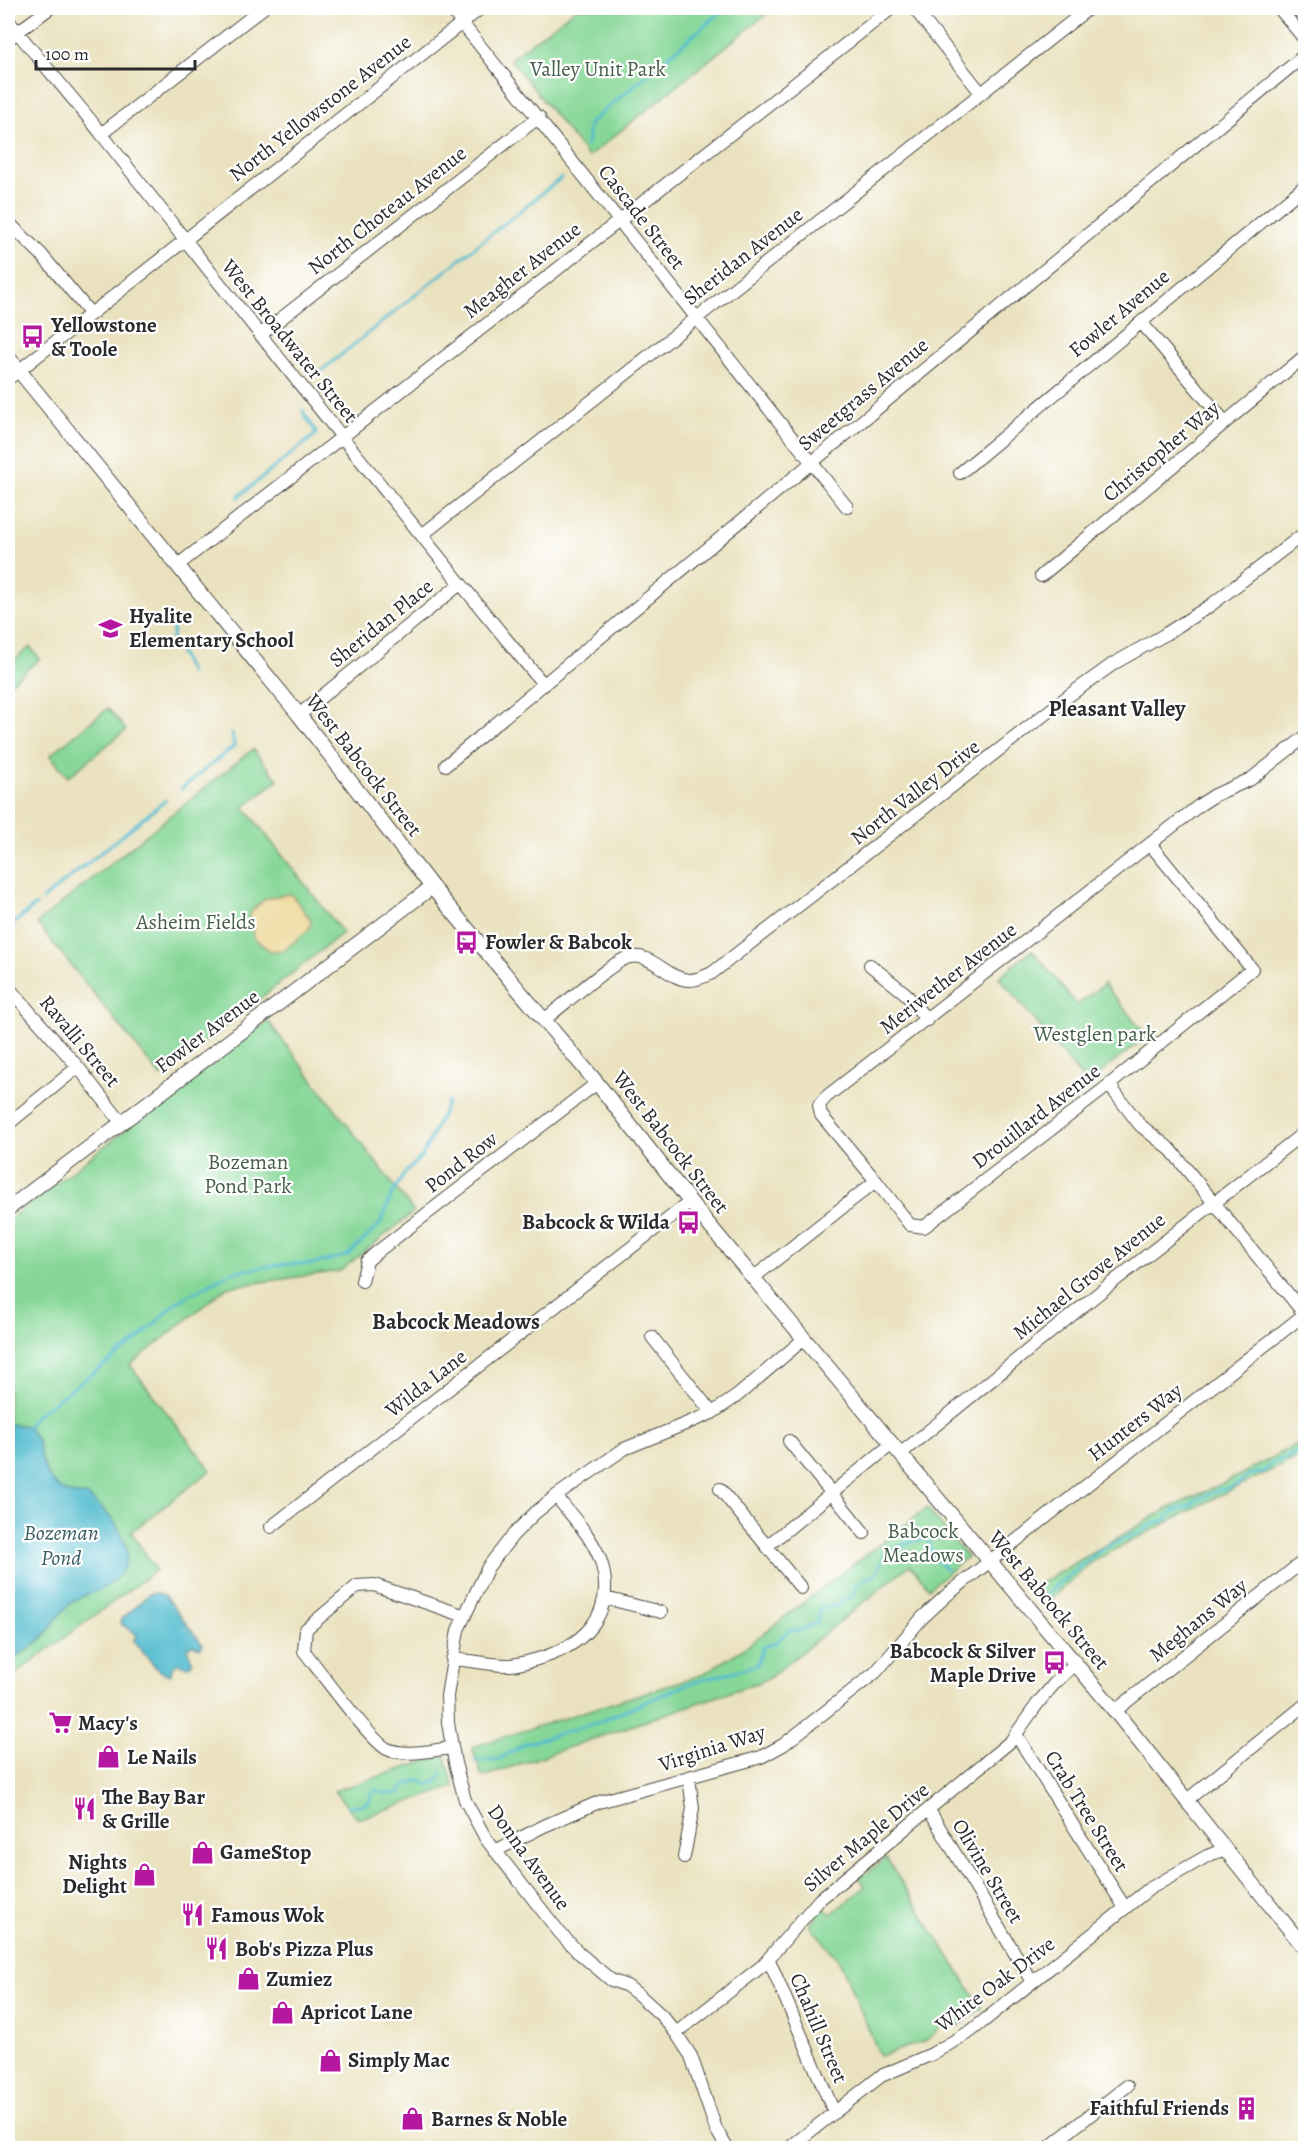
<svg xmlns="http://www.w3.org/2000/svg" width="1313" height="2156" font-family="Alegreya,serif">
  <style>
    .green { fill: #86d797; stroke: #588161; stroke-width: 1.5 }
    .sand { fill: #eeda9e; stroke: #8c8264; stroke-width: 1.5 }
    .water { fill: #53bccf; stroke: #3f747d; stroke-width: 1.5 }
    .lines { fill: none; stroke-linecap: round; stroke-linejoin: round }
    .stream { stroke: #53bccf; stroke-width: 3 }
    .minor-casing { stroke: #484641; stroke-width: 14 }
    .tertiary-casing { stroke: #484641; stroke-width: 16 }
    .minor { stroke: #fff; stroke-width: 12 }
    .tertiary { stroke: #fff; stroke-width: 14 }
    .labels { text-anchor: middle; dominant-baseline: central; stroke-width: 4.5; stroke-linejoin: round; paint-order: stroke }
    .park-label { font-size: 21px; fill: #465f4b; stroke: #fff }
    .street-label { font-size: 21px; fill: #2b2b2b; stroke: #fff }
    .poi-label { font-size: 21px; font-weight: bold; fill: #2b2b2b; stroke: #fff; text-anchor: start }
    .neighbourhood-label { font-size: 22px; font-weight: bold; fill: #2b2b2b; stroke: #fff }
    .water-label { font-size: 22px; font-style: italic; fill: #395e64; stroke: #fff }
  </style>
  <rect width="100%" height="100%" fill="#fff"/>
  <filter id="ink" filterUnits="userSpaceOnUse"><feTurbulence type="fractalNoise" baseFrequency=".0167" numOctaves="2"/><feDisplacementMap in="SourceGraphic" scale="12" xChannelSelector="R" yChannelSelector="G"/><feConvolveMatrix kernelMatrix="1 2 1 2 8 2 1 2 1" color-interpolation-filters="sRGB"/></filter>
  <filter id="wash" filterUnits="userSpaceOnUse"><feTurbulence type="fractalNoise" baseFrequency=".008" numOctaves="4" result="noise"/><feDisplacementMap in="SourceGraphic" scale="24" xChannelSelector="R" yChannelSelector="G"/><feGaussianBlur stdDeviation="1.35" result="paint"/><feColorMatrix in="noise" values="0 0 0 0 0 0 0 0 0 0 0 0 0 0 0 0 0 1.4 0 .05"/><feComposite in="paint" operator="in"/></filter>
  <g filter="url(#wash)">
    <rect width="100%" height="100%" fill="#eae2bf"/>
    <!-- green -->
    <path class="green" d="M577,8H774L588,157L510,59Z
      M30,647L40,659L8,685V665Z
      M108,708L126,730L68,777L50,755Z
      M253,749L278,780L244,807L343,933L161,1077L37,923Z
      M1032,950L1077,1005L1104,984L1147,1036L1087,1084L999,977Z
      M268,1021L414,1212L340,1271L227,1287L130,1365L211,1470L131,1532L156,1570L8,1679V1220Z
      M1305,1440V1454L1216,1497L1093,1561L1046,1603L1034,1587L1162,1512L1240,1475Z
      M927,1508L967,1557L929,1588L910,1565L768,1679L482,1777L472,1747L701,1675L743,1649Z
      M445,1755L454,1787L358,1819L334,1791Z
      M886,1858L982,2008L959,2026L952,2018L925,2041L880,2056L840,1962L810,1925L819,1912L824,1908L831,1914L865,1887L860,1878Z"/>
    <!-- sand -->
    <path class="sand" d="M291,894L311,920L309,929L284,950L270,951L254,938L249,916C260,898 271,896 291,894Z"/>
    <!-- water -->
    <path class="water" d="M8,1424L28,1426C31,1431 35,1437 38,1442C40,1448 40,1455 42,1461C48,1483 64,1497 87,1495C117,1519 150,1559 105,1587C93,1595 83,1593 71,1603C60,1612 54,1624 45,1635C35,1647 21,1654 8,1662Z
      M157,1593L164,1595L203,1645L200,1648L192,1645L187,1649L192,1660L191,1665L186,1666L179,1663L172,1668L171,1675L159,1671L133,1640L137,1637L135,1633L121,1624L122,1619L149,1594Z"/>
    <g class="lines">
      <!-- stream -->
      <path class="stream" d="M587,146L589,124L725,8
        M316,375L561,178
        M238,497L316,434C314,424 304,419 303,410
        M174,620L172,638L190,673
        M181,789L234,746L232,734
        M42,900L166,800
        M8,928L36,905
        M28,1426L36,1415L138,1340L177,1302L231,1272L285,1264H314L348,1255L380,1224L392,1194L404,1174L422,1156L448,1102
        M1041,1598L1102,1549L1144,1530L1158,1521L1162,1522L1174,1511L1191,1505L1197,1500L1221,1489C1230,1490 1243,1482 1248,1475L1263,1472L1275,1461L1286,1459L1302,1448L1306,1443
        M475,1761L500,1759L524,1744L596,1723L688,1684L757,1665L763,1647L776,1643L788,1631L800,1630L816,1623L821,1608L835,1606L852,1596L858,1583L876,1574L885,1554C899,1548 909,1539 926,1539L929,1544L932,1556L946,1569
        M348,1807L369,1803L371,1795L375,1790L386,1794L398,1793L406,1785L421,1780L428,1785L437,1782L441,1774"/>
    </g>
  </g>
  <g filter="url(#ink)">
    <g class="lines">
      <defs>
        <path id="minor" d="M450,8L847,507
          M914,8L981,93
          M1279,8L1306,41
          M8,20C38,59 72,96 103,136C248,320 394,504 544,685
          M8,39L50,8
          M101,134L263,8
          M8,222L41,254L90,313
          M1141,322L1225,422
          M260,335L539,117
          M8,379L481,8
          M960,473L1306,185
          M422,535L1089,8
          M178,565L892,8
          M1041,576L1306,355
          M299,715L460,584
          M446,765L1306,54
          M870,965L905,993L927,1020
          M8,987L78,1067L121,1122
          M544,1020C560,1008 615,959 630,957C653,953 668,980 690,980C698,980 705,976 712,973L1067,697L1113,664L1164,635L1211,605L1306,532
          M1109,1085L1140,1125L1171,1150L1306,1316
          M8,1124L78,1067
          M876,1181L910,1225L924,1227L1109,1085L1252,969L1150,844
          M753,1278L876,1181L821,1115L819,1105L826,1097L1201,804L1215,795L1251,779L1306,736
          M362,1281L367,1261L377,1252L597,1083
          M652,1337L712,1413
          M789,1441L864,1533
          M900,1454L1104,1289L1306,1131
          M720,1489L801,1588
          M271,1527L690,1202
          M767,1546L892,1444
          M605,1598L661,1612
          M452,1659C472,1660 492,1666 511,1665C519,1664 527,1662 534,1660C580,1648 616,1617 602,1565C595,1539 572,1517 556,1496
          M1115,1711L1306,1559
          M1017,1736L1125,1908
          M451,1748C432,1750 405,1757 387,1749C370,1740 319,1670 304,1651L306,1629L357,1586L374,1585L465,1616
          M1187,1800L1306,1704
          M929,1810L1032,1982
          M495,1851L544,1826L599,1802L761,1757L783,1745L876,1672L922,1618L947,1595L1306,1313
          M684,1857L693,1808L689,1778
          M769,1960L834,2112
          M676,2033L762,1966L820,1899L1011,1741L1038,1703L1054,1684L1075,1664
          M727,2148L716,2129L691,2056L676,2033L662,2016L640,1996L627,1986L611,1980L579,1953L560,1933L486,1839L465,1800L455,1763L448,1723L447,1696L458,1630L488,1567L513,1535L535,1513L556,1496L624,1449L712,1413L737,1396L804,1339
          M789,2148L881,2076L932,2054L971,2031L1149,1889L1207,1856L1225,1849
          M1048,2148L1127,2086"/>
        <path id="tertiary" d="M8,357L299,715L432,887L597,1083L699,1213L1115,1711L1306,1950
          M8,1209L432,887"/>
      </defs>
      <!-- minor casing -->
      <use href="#minor" class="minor-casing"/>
      <!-- tertiary casing -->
      <use href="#tertiary" class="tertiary-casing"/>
      <!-- minor -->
      <use href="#minor" class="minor"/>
      <!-- tertiary -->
      <use href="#tertiary" class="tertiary"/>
    </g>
  </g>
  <!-- icons -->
  <defs>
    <symbol id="bus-bare" viewBox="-9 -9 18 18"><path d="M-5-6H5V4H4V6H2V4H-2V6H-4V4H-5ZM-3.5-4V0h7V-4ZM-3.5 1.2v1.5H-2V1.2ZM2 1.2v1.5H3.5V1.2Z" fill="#b5179e" stroke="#fff" stroke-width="2.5" paint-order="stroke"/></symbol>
    <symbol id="school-bare" viewBox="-9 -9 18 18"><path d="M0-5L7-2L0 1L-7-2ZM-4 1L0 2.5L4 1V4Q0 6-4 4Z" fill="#b5179e" stroke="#fff" stroke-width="2.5" paint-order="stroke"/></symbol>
    <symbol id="supermarket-bare" viewBox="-9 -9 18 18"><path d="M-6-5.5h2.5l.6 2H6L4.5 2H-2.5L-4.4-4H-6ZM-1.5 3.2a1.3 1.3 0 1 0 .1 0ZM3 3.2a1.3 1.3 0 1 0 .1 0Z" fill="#b5179e" stroke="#fff" stroke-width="2.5" paint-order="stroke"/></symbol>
    <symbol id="shop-bare" viewBox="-9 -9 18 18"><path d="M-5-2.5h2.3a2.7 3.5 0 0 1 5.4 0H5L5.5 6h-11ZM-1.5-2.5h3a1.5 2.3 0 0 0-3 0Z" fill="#b5179e" stroke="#fff" stroke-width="2.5" paint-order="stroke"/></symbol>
    <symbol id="restaurant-bare" viewBox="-9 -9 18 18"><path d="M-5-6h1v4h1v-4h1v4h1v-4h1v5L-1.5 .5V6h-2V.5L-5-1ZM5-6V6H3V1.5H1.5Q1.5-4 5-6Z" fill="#b5179e" stroke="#fff" stroke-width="2.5" paint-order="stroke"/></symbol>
    <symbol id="building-bare" viewBox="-9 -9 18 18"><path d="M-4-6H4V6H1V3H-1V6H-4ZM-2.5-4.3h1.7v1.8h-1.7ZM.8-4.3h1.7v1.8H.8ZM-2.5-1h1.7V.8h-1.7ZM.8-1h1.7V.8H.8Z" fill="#b5179e" stroke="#fff" stroke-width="2.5" paint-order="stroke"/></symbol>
  </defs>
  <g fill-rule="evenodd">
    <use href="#bus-bare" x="16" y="320" width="33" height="33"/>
    <use href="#school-bare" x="94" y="612" width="33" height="33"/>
    <use href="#bus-bare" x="450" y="926" width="33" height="33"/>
    <use href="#bus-bare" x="672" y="1206" width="33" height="33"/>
    <use href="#bus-bare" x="1038" y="1646" width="33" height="33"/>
    <use href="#supermarket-bare" x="44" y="1706" width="33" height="33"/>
    <use href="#shop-bare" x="92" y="1740" width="33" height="33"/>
    <use href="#restaurant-bare" x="68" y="1792" width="33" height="33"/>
    <use href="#shop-bare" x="186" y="1836" width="33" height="33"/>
    <use href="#shop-bare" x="128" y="1858" width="33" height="33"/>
    <use href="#restaurant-bare" x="176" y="1898" width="33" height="33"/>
    <use href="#restaurant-bare" x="200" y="1932" width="33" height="33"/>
    <use href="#shop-bare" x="232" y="1962" width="33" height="33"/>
    <use href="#shop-bare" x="266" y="1996" width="33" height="33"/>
    <use href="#shop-bare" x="314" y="2044" width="33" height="33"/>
    <use href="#building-bare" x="1230" y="2092" width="33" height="33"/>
    <use href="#shop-bare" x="396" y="2102" width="33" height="33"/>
  </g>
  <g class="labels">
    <!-- park labels -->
    <g class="park-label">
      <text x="598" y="69">Valley Unit Park</text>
      <text x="196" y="922">Asheim Fields</text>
      <text x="1095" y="1034">Westglen park</text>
      <text x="248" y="1162">Bozeman<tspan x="248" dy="24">Pond Park</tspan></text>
      <text x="923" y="1531">Babcock<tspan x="923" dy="24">Meadows</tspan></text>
    </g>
    <!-- street labels -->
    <g class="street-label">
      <text transform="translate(320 108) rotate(-38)">North Yellowstone Avenue</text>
      <text transform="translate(387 210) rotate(-38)">North Choteau Avenue</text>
      <text transform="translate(642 217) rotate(52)">Cascade Street</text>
      <text transform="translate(743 256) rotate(-38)">Sheridan Avenue</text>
      <text transform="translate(522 270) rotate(-38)">Meagher Avenue</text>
      <text transform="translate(1119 313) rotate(-40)">Fowler Avenue</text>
      <text transform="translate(290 341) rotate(51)">West Broadwater Street</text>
      <text transform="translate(863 394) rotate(-40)">Sweetgrass Avenue</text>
      <text transform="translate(1161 451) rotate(-40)">Christopher Way</text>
      <text transform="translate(381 623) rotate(-39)">Sheridan Place</text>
      <text transform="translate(364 765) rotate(52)">West Babcock Street</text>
      <text transform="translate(915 792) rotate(-38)">North Valley Drive</text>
      <text transform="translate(948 978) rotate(-38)">Meriwether Avenue</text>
      <text transform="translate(207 1031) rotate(-37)">Fowler Avenue</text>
      <text transform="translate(80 1041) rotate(50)">Ravalli Street</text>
      <text transform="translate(1036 1116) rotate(-38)">Drouillard Avenue</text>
      <text transform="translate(671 1142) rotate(52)">West Babcock Street</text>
      <text transform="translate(461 1162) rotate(-38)">Pond Row</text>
      <text transform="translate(1089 1276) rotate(-39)">Michael Grove Avenue</text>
      <text transform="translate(426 1383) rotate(-38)">Wilda Lane</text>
      <text transform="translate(1135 1422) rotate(-38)">Hunters Way</text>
      <text transform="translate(1049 1600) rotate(50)">West Babcock Street</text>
      <text transform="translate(1198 1620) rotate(-39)">Meghans Way</text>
      <text transform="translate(712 1748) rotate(-18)">Virginia Way</text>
      <text transform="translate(1087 1811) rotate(58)">Crab Tree Street</text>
      <text transform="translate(866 1837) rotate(-40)">Silver Maple Drive</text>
      <text transform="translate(529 1857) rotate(54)">Donna Avenue</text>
      <text transform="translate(988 1871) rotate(59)">Olivine Street</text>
      <text transform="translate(995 1984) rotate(-37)">White Oak Drive</text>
      <text transform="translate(819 2028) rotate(67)">Chahill Street</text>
    </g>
    <!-- poi labels -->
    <g class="poi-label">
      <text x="51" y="325">Yellowstone<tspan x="51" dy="24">&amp; Toole</tspan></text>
      <text x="129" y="616">Hyalite<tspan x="129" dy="24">Elementary School</tspan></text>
      <text x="485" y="942">Fowler &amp; Babcok</text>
      <text x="670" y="1222" text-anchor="end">Babcock &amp; Wilda</text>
      <text x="1036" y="1651" text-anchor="end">Babcock &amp; Silver<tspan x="1036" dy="24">Maple Drive</tspan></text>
      <text x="78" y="1723">Macy's</text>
      <text x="127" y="1757">Le Nails</text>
      <text x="102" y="1797">The Bay Bar<tspan x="102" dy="24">&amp; Grille</tspan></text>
      <text x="220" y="1852">GameStop</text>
      <text x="127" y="1862" text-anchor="end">Nights<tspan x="127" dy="24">Delight</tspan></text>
      <text x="211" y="1915">Famous Wok</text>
      <text x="235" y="1949">Bob's Pizza Plus</text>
      <text x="266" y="1979">Zumiez</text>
      <text x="301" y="2012">Apricot Lane</text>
      <text x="348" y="2060">Simply Mac</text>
      <text x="1229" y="2108" text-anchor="end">Faithful Friends</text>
      <text x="431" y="2119">Barnes &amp; Noble</text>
    </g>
    <!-- neighbourhood labels -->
    <g class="neighbourhood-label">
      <text x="1117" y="709">Pleasant Valley</text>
      <text x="456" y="1322">Babcock Meadows</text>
    </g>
    <!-- water labels -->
    <g class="water-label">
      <text x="61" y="1533">Bozeman<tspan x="61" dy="25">Pond</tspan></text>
    </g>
  </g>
  <!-- margin -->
  <rect width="1313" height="2156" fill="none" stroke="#fff" stroke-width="30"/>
  <!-- scale -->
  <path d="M36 60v9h159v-9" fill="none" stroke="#2b2b2b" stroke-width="3"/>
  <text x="45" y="60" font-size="18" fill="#2b2b2b" stroke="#ffffff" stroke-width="4.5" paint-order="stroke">100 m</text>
</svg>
